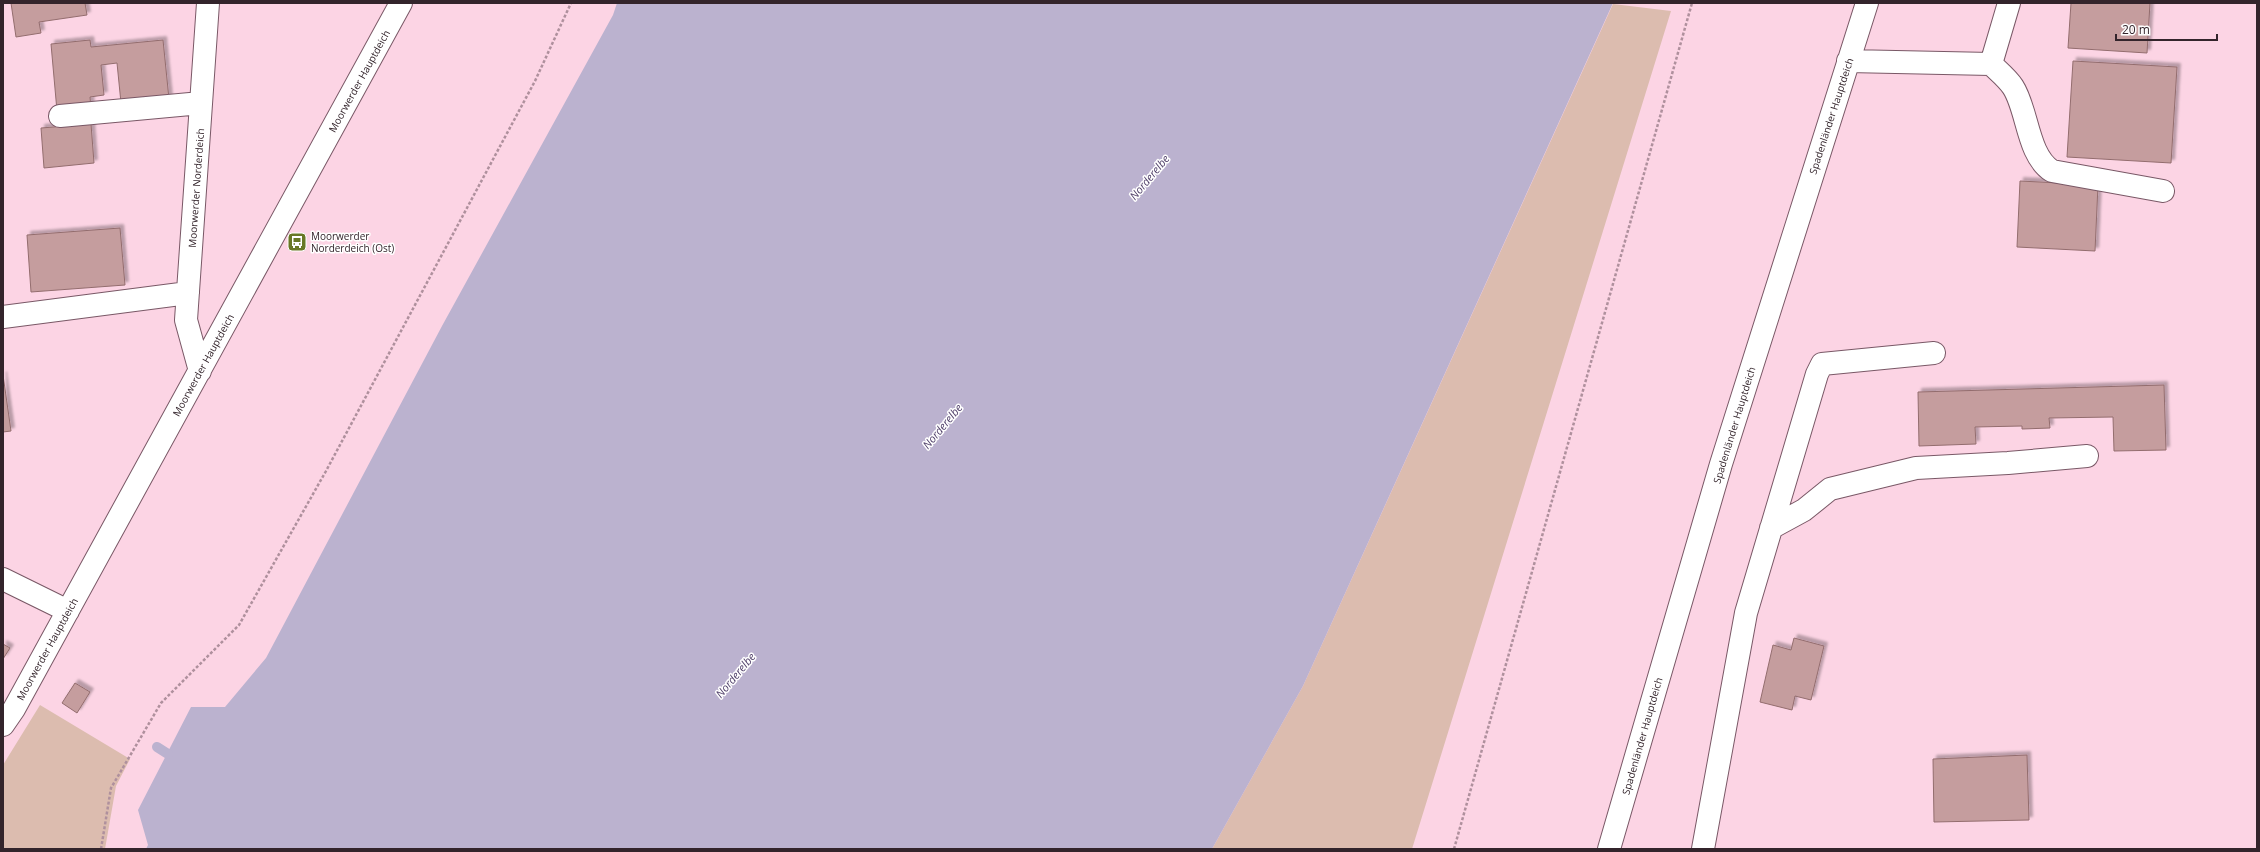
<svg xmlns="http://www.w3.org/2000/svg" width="2260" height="852" font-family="'Open Sans',sans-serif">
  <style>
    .green { fill: #dcbcaf }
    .water { fill: #bbb2cf }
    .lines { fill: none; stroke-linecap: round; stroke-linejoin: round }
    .stream { stroke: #bbb2cf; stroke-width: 10 }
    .building { fill: #c59d9e; stroke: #936d6e; filter: url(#shadow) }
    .minor-casing { stroke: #795866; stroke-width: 24 }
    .path { stroke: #af909d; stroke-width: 2.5; stroke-dasharray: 3 2; stroke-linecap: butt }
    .minor { stroke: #fff; stroke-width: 22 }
    .labels { text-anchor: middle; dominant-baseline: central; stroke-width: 3; stroke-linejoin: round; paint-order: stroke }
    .street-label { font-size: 10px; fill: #33242b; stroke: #fff }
    .poi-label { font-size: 10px; fill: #33242b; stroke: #fff; text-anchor: start }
    .water-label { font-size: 11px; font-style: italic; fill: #4f3f69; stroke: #fff }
  </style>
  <defs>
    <filter id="shadow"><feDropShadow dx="3.5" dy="-3.5" stdDeviation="1" flood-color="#0004"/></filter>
  </defs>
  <rect width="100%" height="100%" fill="#fcd4e4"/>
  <!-- green -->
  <path class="green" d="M1613,4L1671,11L1412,849H1212L1303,686Z
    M40,705L130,759L116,786L105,849H3V765Z"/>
  <!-- water -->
  <path class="water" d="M617,3H1613L1303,686L1212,849H146L148,845L138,810L191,707H225L266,658L442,326L613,15Z"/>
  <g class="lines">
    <!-- stream -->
    <path class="stream" d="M157,747L168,754"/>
  </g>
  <!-- building -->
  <path class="building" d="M11,3H85L87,15L39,22L41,33L16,37Z
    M2071,3H2150L2147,53L2068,48Z
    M90,40L91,47L163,40L169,99L121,103L117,63L101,65L104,95L90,97L91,108L57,111L51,44Z
    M2073,61L2177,67L2171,163L2067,157Z
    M91,124L94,163L44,168L41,128Z
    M2020,181L2098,185L2095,251L2017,247Z
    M120,228L125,285L31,292L27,235Z
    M3,375L11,431L3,432Z
    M2164,385L2166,450L2114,451L2113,417L2049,418L2050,428L2022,429V426L1975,427L1976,444L1919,446L1918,392Z
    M1794,638L1824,646L1811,700L1795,696L1792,710L1760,702L1773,645L1791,650Z
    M3,644L10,648L3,659Z
    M75,683L90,692L77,713L62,703Z
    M2027,755L2029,820L1934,822L1933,759Z"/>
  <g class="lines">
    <defs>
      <path id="minor" d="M1848,61L1991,64L2009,3
        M1991,64C1998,71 2007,78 2013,87C2028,110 2027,155 2052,171L2163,191
        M60,116L201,103
        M3,317L188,293
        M200,371L186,320L208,3
        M1771,528L1804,510L1830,489L1916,468L2008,463L2087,456
        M3,579L68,611
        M3,725L14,709L401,3
        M1609,849L1721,464L1867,3
        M1703,849L1746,613L1817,374L1822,364L1934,353"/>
    </defs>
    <!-- minor casing -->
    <use href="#minor" class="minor-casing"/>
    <!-- path -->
    <path class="path" d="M101,849L111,788L161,703L239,625L326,471L535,81L571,3
      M1454,849L1692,3"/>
    <!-- minor -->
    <use href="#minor" class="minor"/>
  </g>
  <!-- icons -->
  <defs>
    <symbol id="bus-square" viewBox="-11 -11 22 22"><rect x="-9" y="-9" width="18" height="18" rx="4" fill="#697725" stroke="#fff"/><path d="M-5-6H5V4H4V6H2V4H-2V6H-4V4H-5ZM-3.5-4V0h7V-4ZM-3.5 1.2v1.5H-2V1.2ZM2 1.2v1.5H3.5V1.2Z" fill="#fff"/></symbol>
  </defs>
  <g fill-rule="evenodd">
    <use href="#bus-square" x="286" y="231" width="22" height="22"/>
  </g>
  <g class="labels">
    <!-- street labels -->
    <g class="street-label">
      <text transform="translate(359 81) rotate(-61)">Moorwerder Hauptdeich</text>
      <text transform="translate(1831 116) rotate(-72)">Spadenländer Hauptdeich</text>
      <text transform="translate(196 188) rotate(-86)">Moorwerder Norderdeich</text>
      <text transform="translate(203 365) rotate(-61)">Moorwerder Hauptdeich</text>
      <text transform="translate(1734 425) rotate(-73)">Spadenländer Hauptdeich</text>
      <text transform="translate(47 649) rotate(-61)">Moorwerder Hauptdeich</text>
      <text transform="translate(1642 736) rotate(-74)">Spadenländer Hauptdeich</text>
    </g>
    <!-- poi labels -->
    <g class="poi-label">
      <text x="311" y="236">Moorwerder<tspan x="311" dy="12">Norderdeich (Ost)</tspan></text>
    </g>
    <!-- water labels -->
    <g class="water-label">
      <text transform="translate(1149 177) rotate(-50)">Norderelbe</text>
      <text transform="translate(942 426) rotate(-50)">Norderelbe</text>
      <text transform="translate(735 675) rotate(-50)">Norderelbe</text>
    </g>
  </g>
  <!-- border -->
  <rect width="2260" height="852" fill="none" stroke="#33242b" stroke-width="8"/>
  <!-- scale -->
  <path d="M2116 34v6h101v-6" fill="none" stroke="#33242b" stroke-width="2"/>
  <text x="2122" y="34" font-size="12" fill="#33242b" stroke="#ffffff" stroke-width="3" paint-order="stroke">20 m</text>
</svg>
